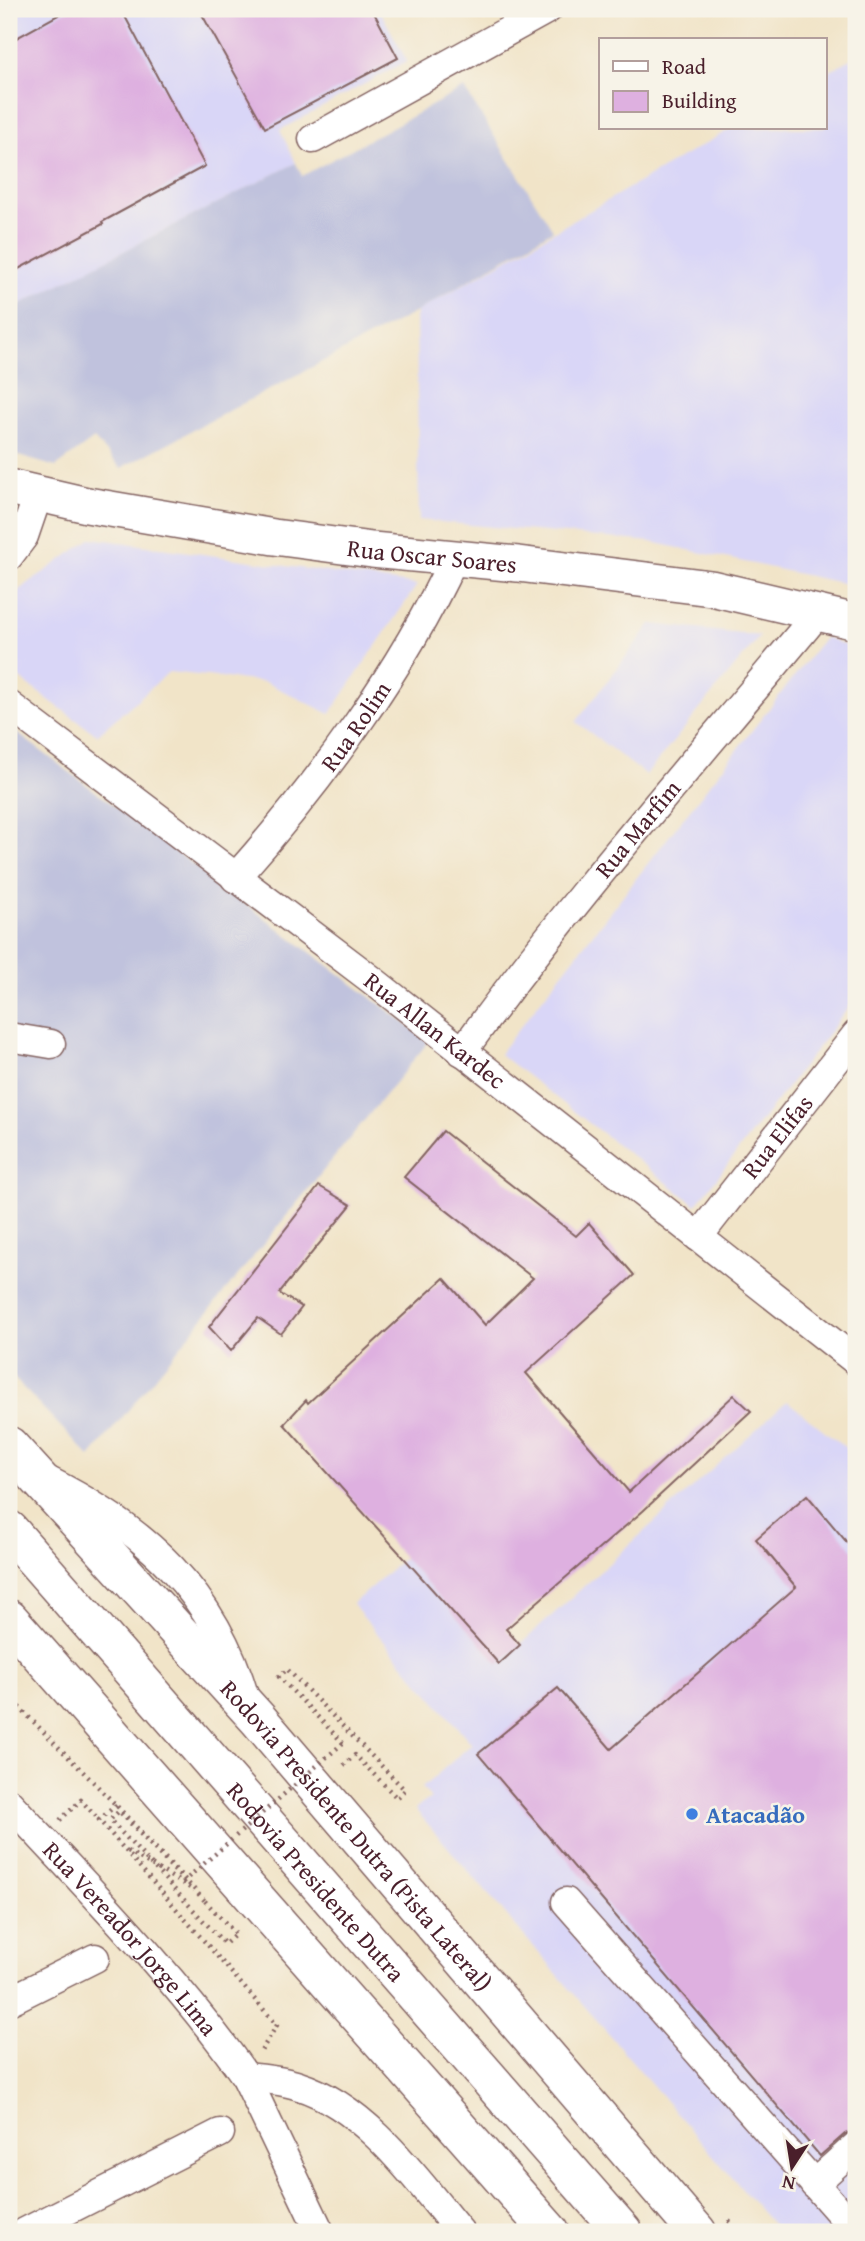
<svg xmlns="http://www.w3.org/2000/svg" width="865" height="2241" font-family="'Gentium Book Plus',serif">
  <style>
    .built { fill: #d9d6f7 }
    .industrial { fill: #c0c2dd }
    .building { fill: #deb0e0 }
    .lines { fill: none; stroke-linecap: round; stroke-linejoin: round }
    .minor-casing { stroke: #846462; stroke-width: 31 }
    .major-casing { stroke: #846462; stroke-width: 38 }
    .highway-casing { stroke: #846462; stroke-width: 41 }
    .path { stroke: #846462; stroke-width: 4.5; stroke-dasharray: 2 5; stroke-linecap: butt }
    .minor { stroke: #fff; stroke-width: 28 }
    .major { stroke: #fff; stroke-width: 35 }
    .highway { stroke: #fff; stroke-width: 38 }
    .path-bridge { stroke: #846462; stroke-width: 4.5; stroke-dasharray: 2 5; stroke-linecap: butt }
    .shop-dot { fill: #3f7fe0; stroke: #f7f3e8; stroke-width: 2.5 }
    .labels { text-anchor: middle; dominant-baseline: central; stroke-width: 5; stroke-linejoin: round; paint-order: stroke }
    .street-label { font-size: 24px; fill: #4a1f2b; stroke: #f7f3e8 }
    .shop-label { font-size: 24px; font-weight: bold; fill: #366cbe; stroke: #f7f3e8; text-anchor: start }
  </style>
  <rect width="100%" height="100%" fill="#f7f3e8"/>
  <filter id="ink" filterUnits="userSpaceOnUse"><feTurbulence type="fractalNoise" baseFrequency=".0143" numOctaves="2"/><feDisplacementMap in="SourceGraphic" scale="14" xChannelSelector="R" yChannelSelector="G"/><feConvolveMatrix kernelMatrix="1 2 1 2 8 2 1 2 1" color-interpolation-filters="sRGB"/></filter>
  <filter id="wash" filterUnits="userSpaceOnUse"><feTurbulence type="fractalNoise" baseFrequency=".00686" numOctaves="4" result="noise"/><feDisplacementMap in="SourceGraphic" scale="28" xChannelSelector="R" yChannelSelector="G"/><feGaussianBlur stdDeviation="1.57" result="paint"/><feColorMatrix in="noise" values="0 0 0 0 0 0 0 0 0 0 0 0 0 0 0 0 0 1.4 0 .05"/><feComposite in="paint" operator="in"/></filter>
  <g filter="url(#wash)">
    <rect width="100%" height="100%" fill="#f1e4c8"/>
    <!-- built -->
    <path class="built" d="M9,9H379L407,61L280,130L296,163L9,310Z
      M856,56V586L651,542L419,520L416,312L732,128H825V74Z
      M92,538L417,585L330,714L265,682L169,672L97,735L9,671V597Z
      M651,624L760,636L646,775L576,722Z
      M825,637L856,650V998L696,1205L499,1054Z
      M787,1401L856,1456V2232H779L415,1809L431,1798L422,1788L472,1744L352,1604L404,1558L499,1664Z"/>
    <!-- industrial -->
    <path class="industrial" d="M464,88L553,230L416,312L121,468L94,439L56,467L9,453V310L296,163L302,176Z
      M9,727L429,1041L90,1457L9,1373Z"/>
    <g id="blocks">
      <!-- building -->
      <path class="building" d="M69,9H121L205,166L102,222L103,224L9,274V42Z
        M199,9H372L398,58L265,128Z
        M443,1131L576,1236L589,1223L634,1275L526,1373L629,1492L734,1395L751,1411L643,1511L506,1629L520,1645L499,1664L284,1424L306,1400L308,1403L444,1278L485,1325L533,1278L404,1177Z
        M319,1186L351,1205L279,1293L302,1307L281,1334L258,1318L231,1351L209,1327Z
        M807,1495L856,1553V2130L845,2134L820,2156L478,1754L558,1688L611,1749L796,1587L756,1539Z"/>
    </g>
  </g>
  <g filter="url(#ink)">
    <use href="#blocks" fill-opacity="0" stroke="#846462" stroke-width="2"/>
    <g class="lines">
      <defs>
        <g id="minor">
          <path d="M313,139L548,9"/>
          <path d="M9,556L24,536L38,495"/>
          <path id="s1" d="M9,705L372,980L856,1361"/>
          <path id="s2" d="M235,878C318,785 402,671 454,558"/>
          <path d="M9,1037L51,1044"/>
          <path id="s3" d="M462,1052C572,899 698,758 818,613"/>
          <path id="s4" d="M698,1237L856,1035"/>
          <path d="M49,1481C146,1530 214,1592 245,1698"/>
          <path id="s5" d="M9,1803C89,1889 179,1981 246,2077L320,2232"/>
          <path d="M566,1902L856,2231"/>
          <path d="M9,2001L95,1958"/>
          <path d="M246,2077C264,2079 282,2080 299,2086C366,2107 417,2180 460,2232"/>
          <path d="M814,2184L856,2146"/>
          <path d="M25,2232L220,2133"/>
        </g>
        <g id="major">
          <path id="s6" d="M9,487L87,505L274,537L372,550L518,564L711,588L856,622"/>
        </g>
        <g id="highway">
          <path id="s7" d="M9,1446L258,1719L697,2232"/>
          <path id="s8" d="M9,1530L623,2232"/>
          <path d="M9,1619L550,2232"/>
        </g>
      </defs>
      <!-- minor casing -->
      <use href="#minor" class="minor-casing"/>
      <!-- major casing -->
      <use href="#major" class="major-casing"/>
      <!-- highway casing -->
      <use href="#highway" class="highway-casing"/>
      <!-- path -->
      <path class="path" d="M9,1697L116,1805L205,1901
        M343,1743L279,1677L287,1669L405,1790L397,1798L355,1755L344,1765
        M116,1805L99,1820L277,2025L261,2051
        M60,1820L81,1800L99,1820
        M128,1851L190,1888
        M729,2221L738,2232"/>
      <!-- minor -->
      <use href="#minor" class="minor"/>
      <!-- major -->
      <use href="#major" class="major"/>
      <!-- highway -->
      <use href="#highway" class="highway"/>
      <!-- path-bridge -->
      <path class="path-bridge" d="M205,1901L236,1934L225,1944L110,1820L119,1811L184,1881L343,1743"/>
    </g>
  </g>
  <!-- markers -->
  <circle class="shop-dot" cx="692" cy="1814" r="7"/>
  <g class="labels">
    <!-- street labels -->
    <g class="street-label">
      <text stroke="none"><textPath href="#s6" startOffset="429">Rua Oscar Soares</textPath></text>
      <text stroke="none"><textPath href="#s2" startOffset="194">Rua Rolim</textPath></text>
      <text stroke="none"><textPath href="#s3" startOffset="284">Rua Marfim</textPath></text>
      <text stroke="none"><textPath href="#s1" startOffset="536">Rua Allan Kardec</textPath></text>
      <text stroke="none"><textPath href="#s4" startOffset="128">Rua Elifas</textPath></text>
      <text stroke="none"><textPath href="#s7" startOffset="522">Rodovia Presidente Dutra (Pista Lateral)</textPath></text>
      <text stroke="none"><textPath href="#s8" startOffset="467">Rodovia Presidente Dutra</textPath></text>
      <text stroke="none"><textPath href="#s5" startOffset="182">Rua Vereador Jorge Lima</textPath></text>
    </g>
    <!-- shop labels -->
    <g class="shop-label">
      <text x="706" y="1814">Atacadão</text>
    </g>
  </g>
  <!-- margin -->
  <rect width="865" height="2241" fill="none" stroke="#f7f3e8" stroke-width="35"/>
  <!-- legend -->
  <rect x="599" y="38" width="228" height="91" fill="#f7f3e8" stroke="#b29e9c" stroke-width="2"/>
  <rect x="613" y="61" width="35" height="10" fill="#ffffff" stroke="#b29e9c" stroke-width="2"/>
  <text x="662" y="74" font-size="21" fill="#4a1f2b">Road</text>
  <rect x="613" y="91" width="35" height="21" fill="#deb0e0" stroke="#b29e9c" stroke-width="2"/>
  <text x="662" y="108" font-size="21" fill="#4a1f2b">Building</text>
  <!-- north arrow -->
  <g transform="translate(792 2167) rotate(192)" stroke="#f7f3e8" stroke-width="5" paint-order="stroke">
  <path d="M0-5L12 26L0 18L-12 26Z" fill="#4a1f2b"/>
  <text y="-10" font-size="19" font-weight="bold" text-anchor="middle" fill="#4a1f2b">N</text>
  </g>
</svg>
